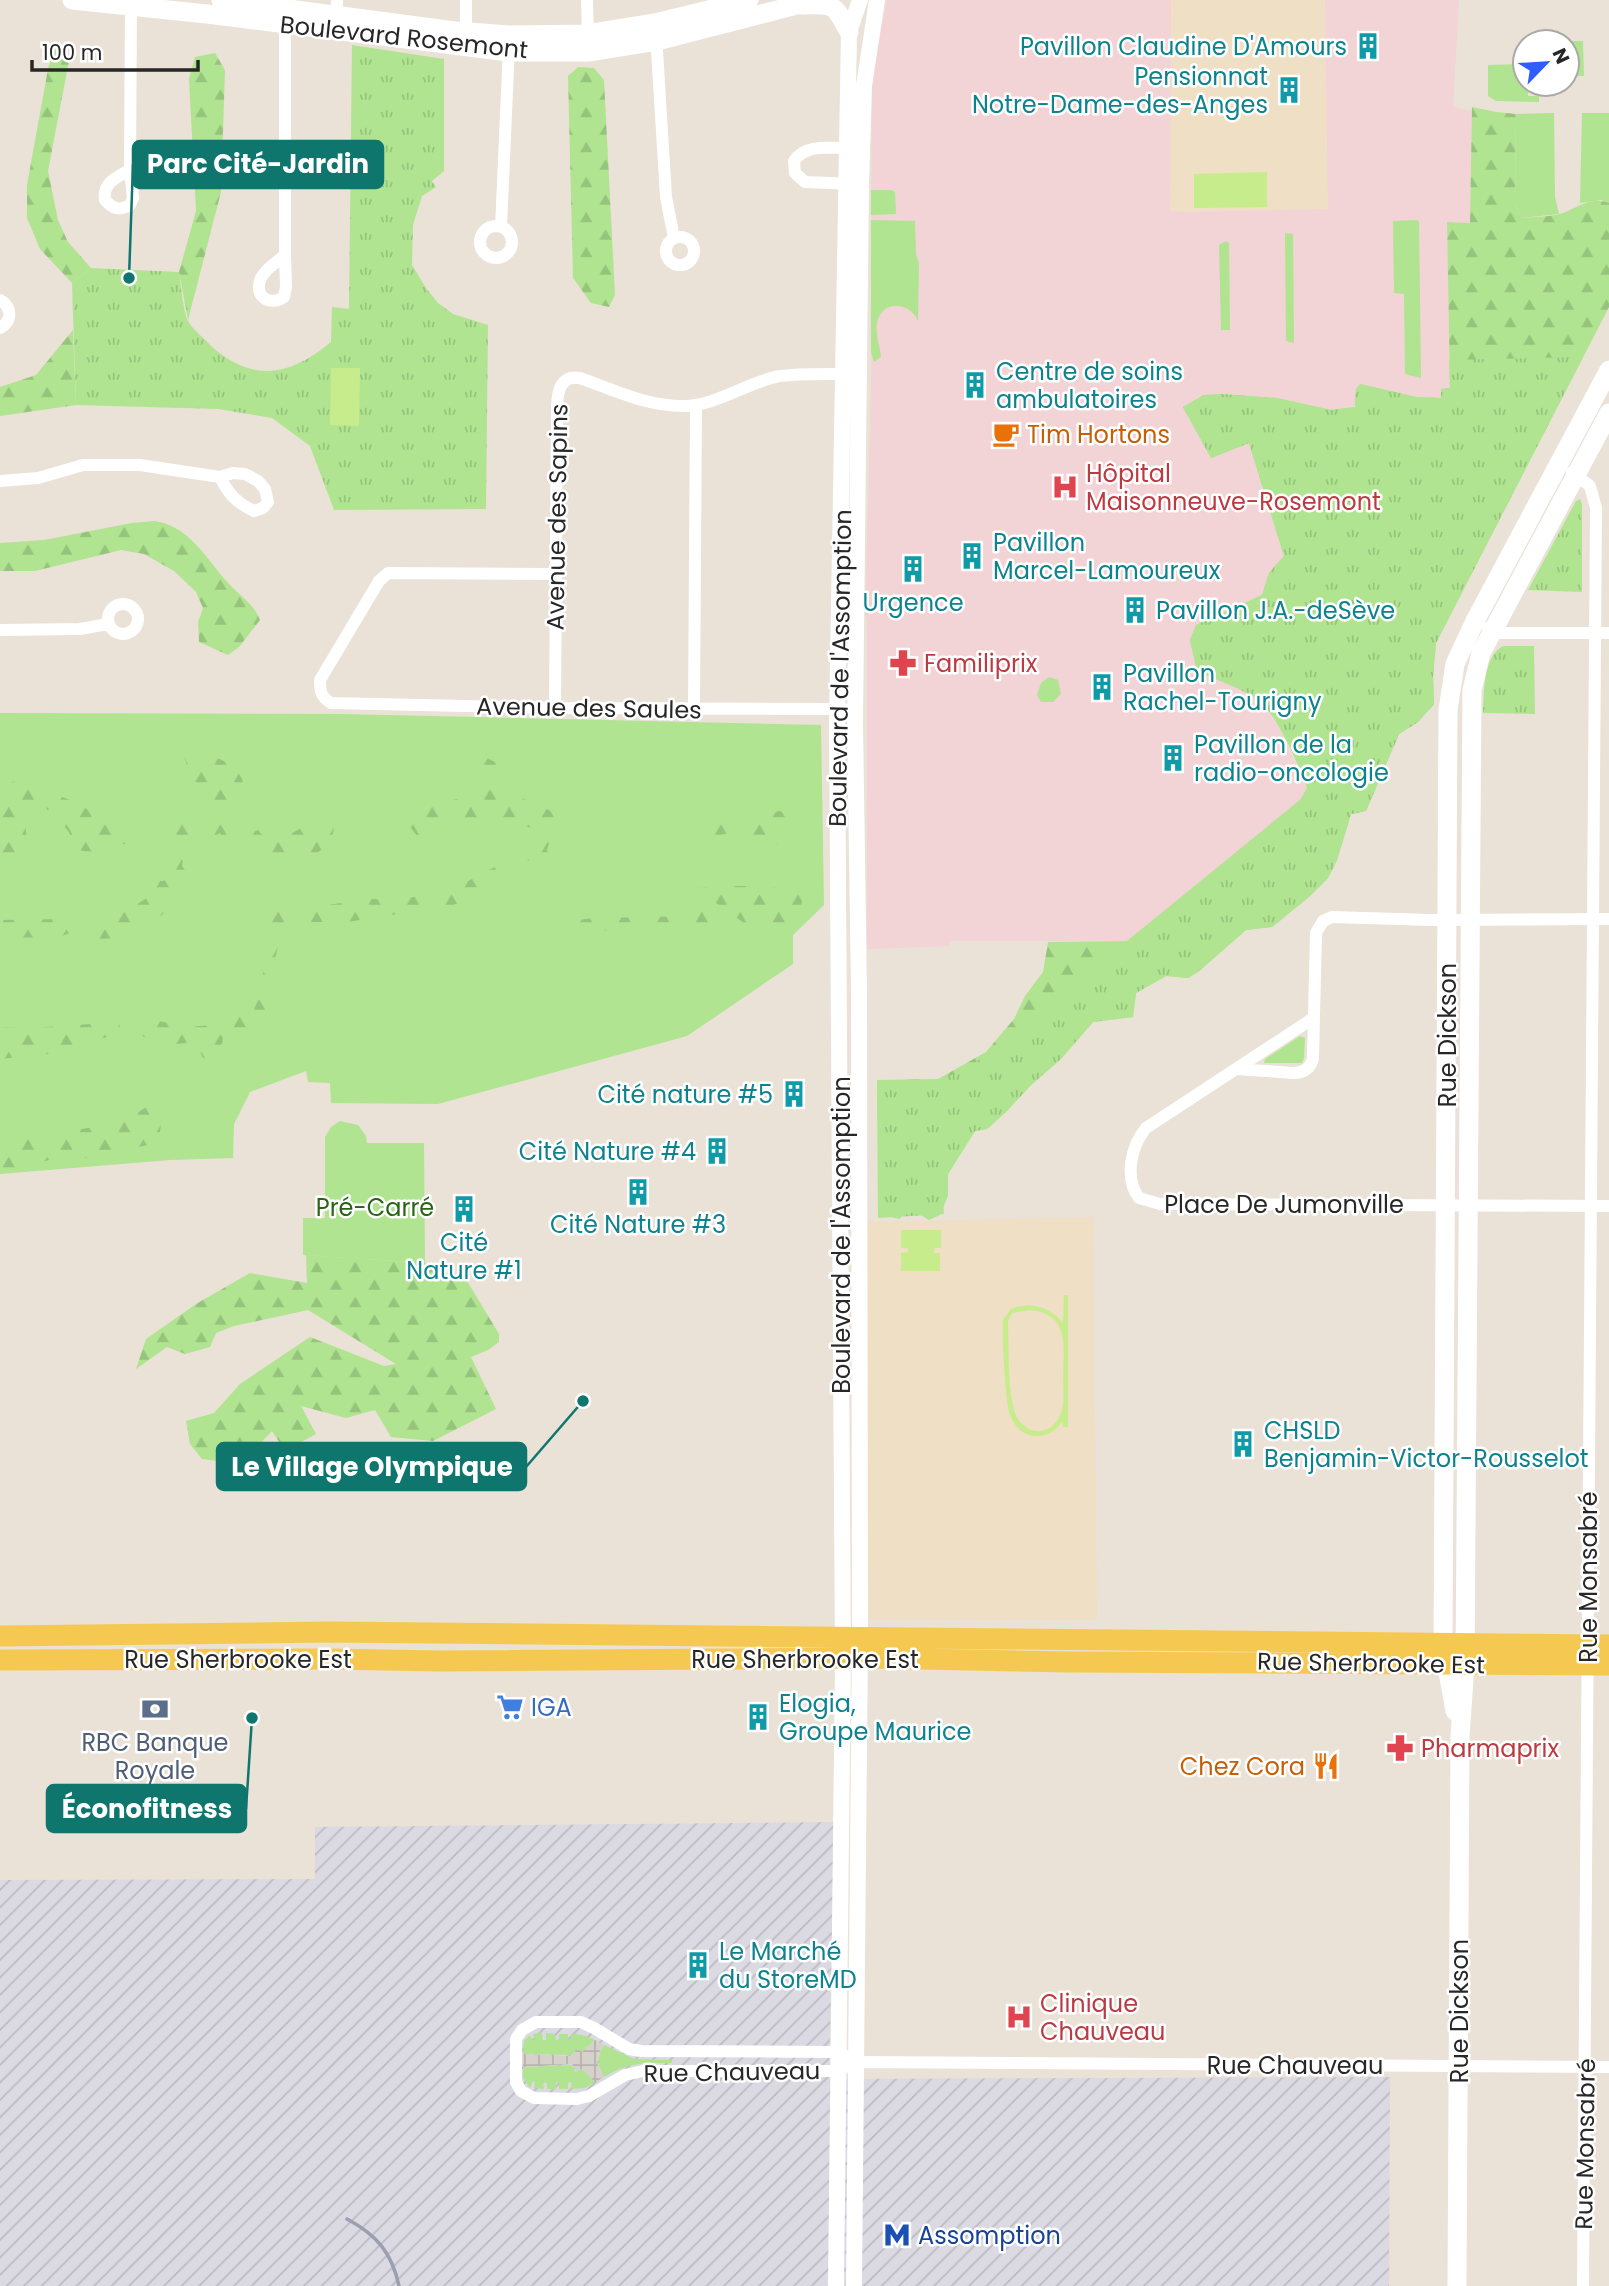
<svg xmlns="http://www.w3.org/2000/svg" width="1609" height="2286" font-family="Poppins,sans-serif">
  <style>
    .industrial { fill: url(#industrial-furrows) }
    .education { fill: #eedfc5 }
    .medical { fill: #f2d3d6 }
    .grass { fill: #b0e490 }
    .forest { fill: url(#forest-firs) }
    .park { fill: url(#park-tufts) }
    .pitch { fill: #c7ec8b; fill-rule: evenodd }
    .plaza { fill: url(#plaza-grid) }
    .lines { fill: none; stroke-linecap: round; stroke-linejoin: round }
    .minor { stroke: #fff; stroke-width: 12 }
    .tertiary { stroke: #fff; stroke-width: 16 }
    .secondary { stroke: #fff; stroke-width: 19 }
    .primary { stroke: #f5c951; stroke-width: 21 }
    .rail { stroke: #9a9fb2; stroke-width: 3.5 }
    .labels { text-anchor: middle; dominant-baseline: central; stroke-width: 5; stroke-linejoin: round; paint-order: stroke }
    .street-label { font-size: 24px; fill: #272727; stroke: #fff }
    .culture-label { font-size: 24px; fill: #0d838f; stroke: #fff; text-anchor: start }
    .food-label { font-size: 24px; fill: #c56008; stroke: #fff; text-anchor: start }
    .health-label { font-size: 24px; fill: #be3a42; stroke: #fff; text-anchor: start }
    .park-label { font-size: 24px; fill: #296416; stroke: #fff }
    .shop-label { font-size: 24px; fill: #366cbe; stroke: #fff; text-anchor: start }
    .service-label { font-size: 24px; fill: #4e5e75; stroke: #fff }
    .transit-label { font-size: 24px; fill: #164399; stroke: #fff; text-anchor: start }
    .leader { fill: none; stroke: #0f766e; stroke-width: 2.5 }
    .callout-dot { fill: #0f766e; stroke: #fff; stroke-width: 2.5 }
    .callout { fill: #0f766e; stroke: #0f766e; stroke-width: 2.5 }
    .callout-label { font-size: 26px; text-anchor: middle; font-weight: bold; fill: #fff }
  </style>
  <defs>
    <pattern id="industrial-furrows" width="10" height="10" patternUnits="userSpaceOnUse" patternTransform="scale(1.75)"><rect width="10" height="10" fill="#dbd9e2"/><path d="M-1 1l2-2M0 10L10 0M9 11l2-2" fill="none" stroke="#bcbac2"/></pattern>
    <pattern id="forest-firs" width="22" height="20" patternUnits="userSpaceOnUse" patternTransform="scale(1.75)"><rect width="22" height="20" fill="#b0e490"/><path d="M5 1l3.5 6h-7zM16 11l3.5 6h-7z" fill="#97c47c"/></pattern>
    <pattern id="park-tufts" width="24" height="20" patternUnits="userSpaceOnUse" patternTransform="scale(1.75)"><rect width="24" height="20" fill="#b0e490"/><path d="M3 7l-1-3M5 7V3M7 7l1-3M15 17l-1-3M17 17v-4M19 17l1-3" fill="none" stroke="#97c47c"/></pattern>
    <pattern id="plaza-grid" width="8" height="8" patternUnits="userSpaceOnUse" patternTransform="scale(1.75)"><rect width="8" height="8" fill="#d6d1ca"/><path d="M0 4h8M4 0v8" fill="none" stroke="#b8b3ae"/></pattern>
  </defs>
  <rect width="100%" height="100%" fill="#eae1d7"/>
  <!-- industrial -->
  <path class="industrial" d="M835,1822L829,2079L1390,2077L1389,2286H0V1880L315,1879V1827Z"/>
  <!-- education -->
  <path class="education" d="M1171,0H1325L1329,209L1170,212Z
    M1093,1217L1097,1620H869L867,1222Z"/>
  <!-- medical -->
  <path class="medical" d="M887,0H1171L1170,211L1185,212L1328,209L1325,0H1459L1453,107L1472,111L1470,223L1447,222L1450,389L1441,398L1416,397L1360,384L1356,389V407L1331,410L1277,398L1249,443L1284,556L1269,573L1262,595L1196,625L1252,697L1264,704L1282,734L1307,788L1301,799L1192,891L1127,941H950L949,946L867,949V619L865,615L871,394L872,76Z"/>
  <!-- grass -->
  <path class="grass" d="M1549,41H1583L1584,76H1567V42Z
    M1525,64V84H1528V96H1539V102L1496,101L1488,96V65Z
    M1554,113L1555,197L1559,214L1522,218L1515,204L1516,114Z
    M1582,113H1609V203L1601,200L1580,203Z
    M871,190H892L895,192L896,214L871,215Z
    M871,220L915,221L916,254L919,263L918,321C910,302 882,299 877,323C875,334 880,346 881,357L874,362L871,352Z
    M1417,220L1419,222L1421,378L1405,374L1404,294L1394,293L1393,221Z
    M1285,233L1293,234L1294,343L1286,341Z
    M1226,241L1229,243L1230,330H1221L1219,245Z
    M1049,677L1058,680L1061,694L1053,702H1041L1037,695L1041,683Z
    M0,713L341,714L821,725L824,905L793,935V964L687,1036L438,1104L331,1103L330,1083L308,1082L306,1071L250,1092L234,1124L233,1158L170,1160L0,1174Z
    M1300,1036L1305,1038L1304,1058L1302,1063H1264L1265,1059Z
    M340,1121L358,1125L366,1136L367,1143H424L425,1263L303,1255V1218H325V1137L331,1127Z
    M540,2033H542L543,2040H546V2033L555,2034L556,2040L559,2039V2034H568V2040L571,2039V2034C581,2034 587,2036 595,2040L582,2052L576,2049L572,2055L523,2054L524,2041L530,2035L533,2041L535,2040L533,2034Z
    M604,2045L634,2059L672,2060V2063C644,2063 629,2062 604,2077C597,2065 596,2057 604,2045Z
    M572,2065L575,2072L582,2069L595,2082L585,2088L572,2089L571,2082L568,2083V2089H559V2083L556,2082V2089H547V2083L543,2082L544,2089L534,2088L535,2082L533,2081L530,2088L523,2078V2067Z"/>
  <!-- forest -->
  <path class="forest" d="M60,48L69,61L48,171L58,220L68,242L91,268L72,283L40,249L27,218V185L48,69L53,51Z
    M215,53L225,70L221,192L188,320L179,272L196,211L189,79L195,57Z
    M578,67L594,68L604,80L615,295L609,307L591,303L573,278L568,76Z
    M1472,107L1496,112L1516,114L1515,204L1522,218C1533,217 1545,217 1556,215C1575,211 1588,195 1609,203V307L1436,643L1433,676L1434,704L1418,722L1399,734L1366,811L1351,814L1337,860L1328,878L1310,896L1272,927L1246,930L1198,972L1188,978L1166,976L1136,993L1133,1017L1093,1022L1061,1059L1030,1086L1006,1112L987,1129L975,1131L948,1174V1196L940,1215L929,1220L907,1207L900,1219L886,1216L880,1212L877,1080L938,1079L986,1052L1014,1019L1025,996L1043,972L1048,942L1127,941L1192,891L1301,799L1307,788C1301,768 1276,715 1261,702C1243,688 1218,681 1197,671L1190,640L1196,625L1262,595L1269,573L1284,556L1249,443L1211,458L1183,407L1204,395L1221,394L1277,398L1331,410L1355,407L1356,389L1360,384L1416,397L1441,398V389L1450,388L1447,222L1470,223Z
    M73,330L76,405L0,416V387L36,375Z
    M154,521C192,526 208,563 232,587C244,599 254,605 260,620L239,647L228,655L199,642L198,622L203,608L196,592L174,571L144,554L121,550L35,571H0V543L44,540L132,523Z
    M193,750C216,756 247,766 244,794L225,805L190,802L187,793L195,788L184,757L187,751Z
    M481,755L501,765C501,770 500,777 502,782C507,795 545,808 558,814L547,850L550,858L545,861L536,857L501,874L483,893L451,906L347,922H284L266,996L264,1034L235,1036L231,1031L229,1021L232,1016L244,1015L254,1010L261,988L268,935L264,932L263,920L273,909L335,904L366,899H401L449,891L531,848L537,842L535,829L522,825L501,828L479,818L462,822L453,816L446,819L445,831L437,841C420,843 415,835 407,821L416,808L471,796L481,787L474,759Z
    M16,781H23L37,794L34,801L27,804L24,816L27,839L18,837V848L15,855L0,854V784H6Z
    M47,791L70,800L106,819L118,818L134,832L125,844C102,846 101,856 75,849L69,832L63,825L64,806L53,810H47L46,805L40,800L41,793Z
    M779,811L787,812L790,820L783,824L777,845L770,850L748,842L734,832L720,835L691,833C701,808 736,821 757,818C764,818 772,813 779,811Z
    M217,818L239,829L238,834L224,839L220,833L210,839L200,837L186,840L182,866L185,870L184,883L176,888L179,898C149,928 140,939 94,939L92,911L121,914L150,896L156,881H163L173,876L170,866L173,832L150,836L171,819Z
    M329,823L334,829C329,860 287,865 263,857L259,844L254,846L248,841V833L258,830C264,839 274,839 284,840C297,827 311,824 329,823Z
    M724,886H769L787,891L799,886L805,887L797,925L792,933L751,928L716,903L671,890Z
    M709,909L729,924L717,932C708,929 699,925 690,924C658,921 594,938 569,927L571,921C616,913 665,923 709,909Z
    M63,919L72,922L70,933L59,937L0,938V920Z
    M146,1018C171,1024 194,1030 219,1023C228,1036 221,1045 216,1057L203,1058L195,1042L167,1045L142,1036L130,1028L134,1020Z
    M120,1022L119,1033L57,1053L0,1059V1027L31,1028Z
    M148,1106L162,1119L158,1143L133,1148L108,1158H56L12,1171L0,1168V1143L123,1122Z
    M306,1255L425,1263L467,1281L499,1334V1342L488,1350L471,1357L496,1409L433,1441L391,1437L375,1410L346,1418L301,1406L316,1434L285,1451L272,1431C243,1461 245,1465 202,1459L190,1444L186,1421L214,1413L240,1384L310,1337L384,1366L396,1364L308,1310L234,1326L216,1333L210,1347L185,1354L167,1347L136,1369L146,1339L196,1304L250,1273L307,1283Z"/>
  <!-- park -->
  <path class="park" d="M352,45L444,59V171L432,181L436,187L422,196L413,225L412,265L426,288L438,303L453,314L488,325L486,509L334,510L310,446L272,418L218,409L76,405L72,283L91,268L179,272C181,285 183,310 188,321C192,329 204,338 210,345C253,384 290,376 331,342L332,307L349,309Z
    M1576,357H1583L1436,643L1433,676L1434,704L1418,722L1399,734L1366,811L1351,814L1337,860L1328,878L1310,896L1272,927L1246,930L1198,972L1188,978L1166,976L1136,993L1133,1017L1093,1022L1061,1059L1030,1086L1006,1112L987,1129L975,1131L948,1174V1196L943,1203L944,1214L878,1218L877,1088L937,1083L1006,1045L1096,973L1127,941L1301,799L1307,788C1301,768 1276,715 1261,702C1243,688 1218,681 1197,671L1190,640L1196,625L1262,595L1269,573L1284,556L1249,443L1211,458L1183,407L1204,395L1221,394L1277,398L1331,410L1355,407L1356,389L1360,384L1416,397L1441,398V389L1450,388L1449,360Z
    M1580,499L1582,504V592L1528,590L1576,501Z
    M1503,646H1534L1535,714L1483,713C1484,693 1483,656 1503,646Z"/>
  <!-- pitch -->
  <path class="pitch" d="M1267,172V207L1194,208V174Z
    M331,368H360L359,426L330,425Z
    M901,1230H941V1248H934V1253H940V1271H901V1253L908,1252V1248H901Z
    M1064,1295H1068V1427H1063L1062,1422C1055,1431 1047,1437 1034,1436C1022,1435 1014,1425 1010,1415C1005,1400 1002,1337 1003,1320L1011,1309C1031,1301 1050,1307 1063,1323ZM1029,1310C1070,1313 1064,1346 1063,1376C1063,1390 1066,1407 1058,1419C1046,1440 1020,1432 1014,1410C1008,1389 1009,1352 1008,1329V1321L1012,1313Z"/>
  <!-- plaza -->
  <path class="plaza" d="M595,2040L604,2045L598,2054L597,2063L604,2077L595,2082L582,2069L576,2071L572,2064L523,2067V2054L572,2056L577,2049L582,2052Z"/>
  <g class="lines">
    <!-- minor -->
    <path class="minor" d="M466,0V37
      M587,0L588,41
      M285,19V255C277,262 266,268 261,278C253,296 269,307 284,297L286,287L285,255
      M336,21L337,0
      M656,34L666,197L674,238
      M846,148C828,148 805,144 794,161L795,173L805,182L855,184
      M130,170C117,177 102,183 105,200C113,209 119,211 130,205L133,198L130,170L131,0
      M480 242a16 16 0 1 1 32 0a16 16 0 1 1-32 0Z
      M501,227L509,46
      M666 251a14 14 0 1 1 28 0a14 14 0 1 1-28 0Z
      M0,300C12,307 13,321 0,328
      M1572,472L1590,486L1596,508L1583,2286
      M0,481L38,478L83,465H140L220,477L233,473L245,474L258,481L265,489L268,502L263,508L254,511C237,503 229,495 220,477
      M556,574L388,573L379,581L320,680C320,692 321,697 331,703L555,708L844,709
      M108 619a15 15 0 1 1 30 0a15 15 0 1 1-30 0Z
      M1488,628L1501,633H1609
      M0,630L80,629L108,624
      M555,708L557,405C558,390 561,375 580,378C614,390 646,406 683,406C717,406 747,382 780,376C803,373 827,374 850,374
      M694,709L696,405
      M1312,1019L1146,1128C1131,1146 1124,1178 1139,1198L1160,1204L1609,1206
      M1237,1069L1293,1073C1303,1073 1310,1069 1313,1059L1316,933L1323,921L1332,917L1431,920L1609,919
      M845,2056L838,2052L641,2051L629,2049L594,2028L581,2022H536L522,2030L516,2039V2082L521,2091L534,2098L577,2099L589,2096L625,2075L643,2071H838L855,2062L1609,2067"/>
    <!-- tertiary -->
    <path class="tertiary" d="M836,2286L843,1659L837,723L849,32L860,0
      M854,2286L860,1638L859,991L855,723L861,184L864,86L877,0"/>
    <!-- secondary -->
    <path class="secondary" d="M72,0L207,14L509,52H588L657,41L816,0
      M221,0L455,31L509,35L587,34L655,23L749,0
      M802,5C834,4 834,3 849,32
      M1455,1711L1443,1644L1448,710L1455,664L1475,621L1609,370
      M1457,2286L1460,1736L1465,1665L1472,690L1481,653L1609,413"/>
    <!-- primary -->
    <path class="primary" d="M0,1636L329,1632L1609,1645
      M0,1660L329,1659L441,1661L870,1658L1070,1662L1609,1665"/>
    <!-- rail -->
    <path class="rail" d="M347,2219C377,2235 392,2253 399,2286"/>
  </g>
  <!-- icons -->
  <defs>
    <symbol id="building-bare" viewBox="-9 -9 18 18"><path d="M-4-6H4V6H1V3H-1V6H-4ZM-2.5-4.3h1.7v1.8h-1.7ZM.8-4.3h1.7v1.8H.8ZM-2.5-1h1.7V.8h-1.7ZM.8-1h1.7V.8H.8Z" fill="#0f9aa8" stroke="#fff" stroke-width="2.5" paint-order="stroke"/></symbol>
    <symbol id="cafe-bare" viewBox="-9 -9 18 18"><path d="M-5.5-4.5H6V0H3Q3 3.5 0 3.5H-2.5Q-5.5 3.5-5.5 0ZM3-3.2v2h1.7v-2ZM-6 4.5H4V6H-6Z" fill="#e8710a" stroke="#fff" stroke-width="2.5" paint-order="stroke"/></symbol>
    <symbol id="hospital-bare" viewBox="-9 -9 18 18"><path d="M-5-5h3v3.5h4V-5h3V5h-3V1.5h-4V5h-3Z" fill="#e0444e" stroke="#fff" stroke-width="2.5" paint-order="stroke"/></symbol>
    <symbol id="pharmacy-bare" viewBox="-9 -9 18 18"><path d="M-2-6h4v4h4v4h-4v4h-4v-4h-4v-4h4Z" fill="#e0444e" stroke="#fff" stroke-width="2.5" paint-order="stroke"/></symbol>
    <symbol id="supermarket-bare" viewBox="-9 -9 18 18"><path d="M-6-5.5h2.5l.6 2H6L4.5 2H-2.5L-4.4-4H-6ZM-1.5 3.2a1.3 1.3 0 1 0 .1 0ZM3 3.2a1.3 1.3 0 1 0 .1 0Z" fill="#3f7fe0" stroke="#fff" stroke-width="2.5" paint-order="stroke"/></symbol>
    <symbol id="bank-bare" viewBox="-9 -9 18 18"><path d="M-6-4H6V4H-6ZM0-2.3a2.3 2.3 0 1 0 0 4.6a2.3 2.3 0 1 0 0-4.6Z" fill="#5c6f8a" stroke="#fff" stroke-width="2.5" paint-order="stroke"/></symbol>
    <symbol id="restaurant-bare" viewBox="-9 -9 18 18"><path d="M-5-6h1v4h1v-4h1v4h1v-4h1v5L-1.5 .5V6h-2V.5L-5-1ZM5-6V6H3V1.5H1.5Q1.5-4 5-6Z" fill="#e8710a" stroke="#fff" stroke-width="2.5" paint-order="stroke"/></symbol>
    <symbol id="metro-bare" viewBox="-9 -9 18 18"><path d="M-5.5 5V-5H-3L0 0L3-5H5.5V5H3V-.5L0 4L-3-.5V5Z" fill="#1a4fb4" stroke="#fff" stroke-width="2.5" paint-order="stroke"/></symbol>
  </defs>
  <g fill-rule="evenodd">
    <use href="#building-bare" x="1349" y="27" width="38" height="38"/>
    <use href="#building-bare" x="1270" y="71" width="38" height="38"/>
    <use href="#building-bare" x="956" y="366" width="38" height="38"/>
    <use href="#cafe-bare" x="987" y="415" width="38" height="38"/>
    <use href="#hospital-bare" x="1046" y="468" width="38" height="38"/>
    <use href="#building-bare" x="953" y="537" width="38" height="38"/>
    <use href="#building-bare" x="894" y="550" width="38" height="38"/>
    <use href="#building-bare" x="1116" y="591" width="38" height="38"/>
    <use href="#pharmacy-bare" x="884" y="644" width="38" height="38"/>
    <use href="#building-bare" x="1083" y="668" width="38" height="38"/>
    <use href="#building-bare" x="1154" y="739" width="38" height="38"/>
    <use href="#building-bare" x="775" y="1075" width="38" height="38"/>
    <use href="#building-bare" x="698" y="1132" width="38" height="38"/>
    <use href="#building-bare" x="619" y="1173" width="38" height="38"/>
    <use href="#building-bare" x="445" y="1190" width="38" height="38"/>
    <use href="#building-bare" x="1224" y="1425" width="38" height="38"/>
    <use href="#supermarket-bare" x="491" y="1688" width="38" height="38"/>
    <use href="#bank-bare" x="136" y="1690" width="38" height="38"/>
    <use href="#building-bare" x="739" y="1698" width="38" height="38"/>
    <use href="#pharmacy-bare" x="1381" y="1729" width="38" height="38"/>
    <use href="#restaurant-bare" x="1307" y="1747" width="38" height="38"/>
    <use href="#building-bare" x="679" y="1946" width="38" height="38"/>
    <use href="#hospital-bare" x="1000" y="1998" width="38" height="38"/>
    <use href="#metro-bare" x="878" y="2216" width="38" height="38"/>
  </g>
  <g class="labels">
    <!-- street labels -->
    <g class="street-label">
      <text transform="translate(404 37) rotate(6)">Boulevard Rosemont</text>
      <text transform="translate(557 517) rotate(-89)">Avenue des Sapins</text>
      <text transform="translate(840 668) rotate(-89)">Boulevard de l'Assomption</text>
      <text transform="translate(589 708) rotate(1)">Avenue des Saules</text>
      <text transform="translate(1447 1035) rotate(-90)">Rue Dickson</text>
      <text x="1284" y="1204">Place De Jumonville</text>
      <text transform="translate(841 1235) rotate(-90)">Boulevard de l'Assomption</text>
      <text transform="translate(1588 1577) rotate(-90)">Rue Monsabré</text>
      <text x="238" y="1659">Rue Sherbrooke Est</text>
      <text x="805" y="1659">Rue Sherbrooke Est</text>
      <text transform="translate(1371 1663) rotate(1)">Rue Sherbrooke Est</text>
      <text transform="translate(1459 2011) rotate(-90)">Rue Dickson</text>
      <text x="1295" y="2065">Rue Chauveau</text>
      <text transform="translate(732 2072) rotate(-1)">Rue Chauveau</text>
      <text transform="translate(1585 2144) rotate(-89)">Rue Monsabré</text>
    </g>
    <!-- culture labels -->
    <g class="culture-label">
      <text x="1347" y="46" text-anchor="end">Pavillon Claudine D'Amours</text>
      <text x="1268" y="76" text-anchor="end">Pensionnat<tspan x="1268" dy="28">Notre-Dame-des-Anges</tspan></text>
      <text x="996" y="371">Centre de soins<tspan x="996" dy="28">ambulatoires</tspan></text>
      <text x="993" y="542">Pavillon<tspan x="993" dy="28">Marcel-Lamoureux</tspan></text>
      <text x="913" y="602" text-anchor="middle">Urgence</text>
      <text x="1156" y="610">Pavillon J.A.-deSève</text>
      <text x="1123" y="673">Pavillon<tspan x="1123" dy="28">Rachel-Tourigny</tspan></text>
      <text x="1194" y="744">Pavillon de la<tspan x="1194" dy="28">radio-oncologie</tspan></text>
      <text x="773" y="1094" text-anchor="end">Cité nature #5</text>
      <text x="696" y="1151" text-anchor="end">Cité Nature #4</text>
      <text x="638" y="1224" text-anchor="middle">Cité Nature #3</text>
      <text x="464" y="1242" text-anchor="middle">Cité<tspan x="464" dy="28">Nature #1</tspan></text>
      <text x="1264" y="1430">CHSLD<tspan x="1264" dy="28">Benjamin-Victor-Rousselot</tspan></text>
      <text x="779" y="1703">Elogia,<tspan x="779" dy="28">Groupe Maurice</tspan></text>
      <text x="719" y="1951">Le Marché<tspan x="719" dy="28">du StoreMD</tspan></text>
    </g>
    <!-- food labels -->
    <g class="food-label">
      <text x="1027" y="434">Tim Hortons</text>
      <text x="1305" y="1766" text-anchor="end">Chez Cora</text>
    </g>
    <!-- health labels -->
    <g class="health-label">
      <text x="1086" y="473">Hôpital<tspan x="1086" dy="28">Maisonneuve-Rosemont</tspan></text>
      <text x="924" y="663">Familiprix</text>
      <text x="1421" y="1748">Pharmaprix</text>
      <text x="1040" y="2003">Clinique<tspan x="1040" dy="28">Chauveau</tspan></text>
    </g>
    <!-- park labels -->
    <g class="park-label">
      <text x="375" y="1207">Pré-Carré</text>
    </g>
    <!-- shop labels -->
    <g class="shop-label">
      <text x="531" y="1707">IGA</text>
    </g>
    <!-- service labels -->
    <g class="service-label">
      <text x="155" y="1742">RBC Banque<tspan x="155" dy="28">Royale</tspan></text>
    </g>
    <!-- transit labels -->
    <g class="transit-label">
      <text x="918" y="2235">Assomption</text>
    </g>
  </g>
  <!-- callouts -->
  <path class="leader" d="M129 278L133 164M583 1401L526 1467M252 1718L246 1809"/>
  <g class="callout-dot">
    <circle cx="129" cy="278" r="7"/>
    <circle cx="583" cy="1401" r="7"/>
    <circle cx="252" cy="1718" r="7"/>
  </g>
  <g class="callout">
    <rect x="133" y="141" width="250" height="47" rx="7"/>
    <rect x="217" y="1443" width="309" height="47" rx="7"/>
    <rect x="47" y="1785" width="199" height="47" rx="7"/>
  </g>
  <g class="callout-label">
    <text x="258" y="173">Parc Cité-Jardin</text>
    <text x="372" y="1476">Le Village Olympique</text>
    <text x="147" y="1818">Éconofitness</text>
  </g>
  <!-- north arrow -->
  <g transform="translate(1546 63) rotate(65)"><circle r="33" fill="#ffffff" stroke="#a9a9a9" stroke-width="2"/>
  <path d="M0-5L12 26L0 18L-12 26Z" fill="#2f5dff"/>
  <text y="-10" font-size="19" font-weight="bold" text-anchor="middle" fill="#272727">N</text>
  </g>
  <!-- scale -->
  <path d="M32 60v10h166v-10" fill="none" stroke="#272727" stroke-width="3.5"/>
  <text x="42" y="60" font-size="21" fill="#272727" stroke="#ffffff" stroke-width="5" paint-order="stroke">100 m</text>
</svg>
